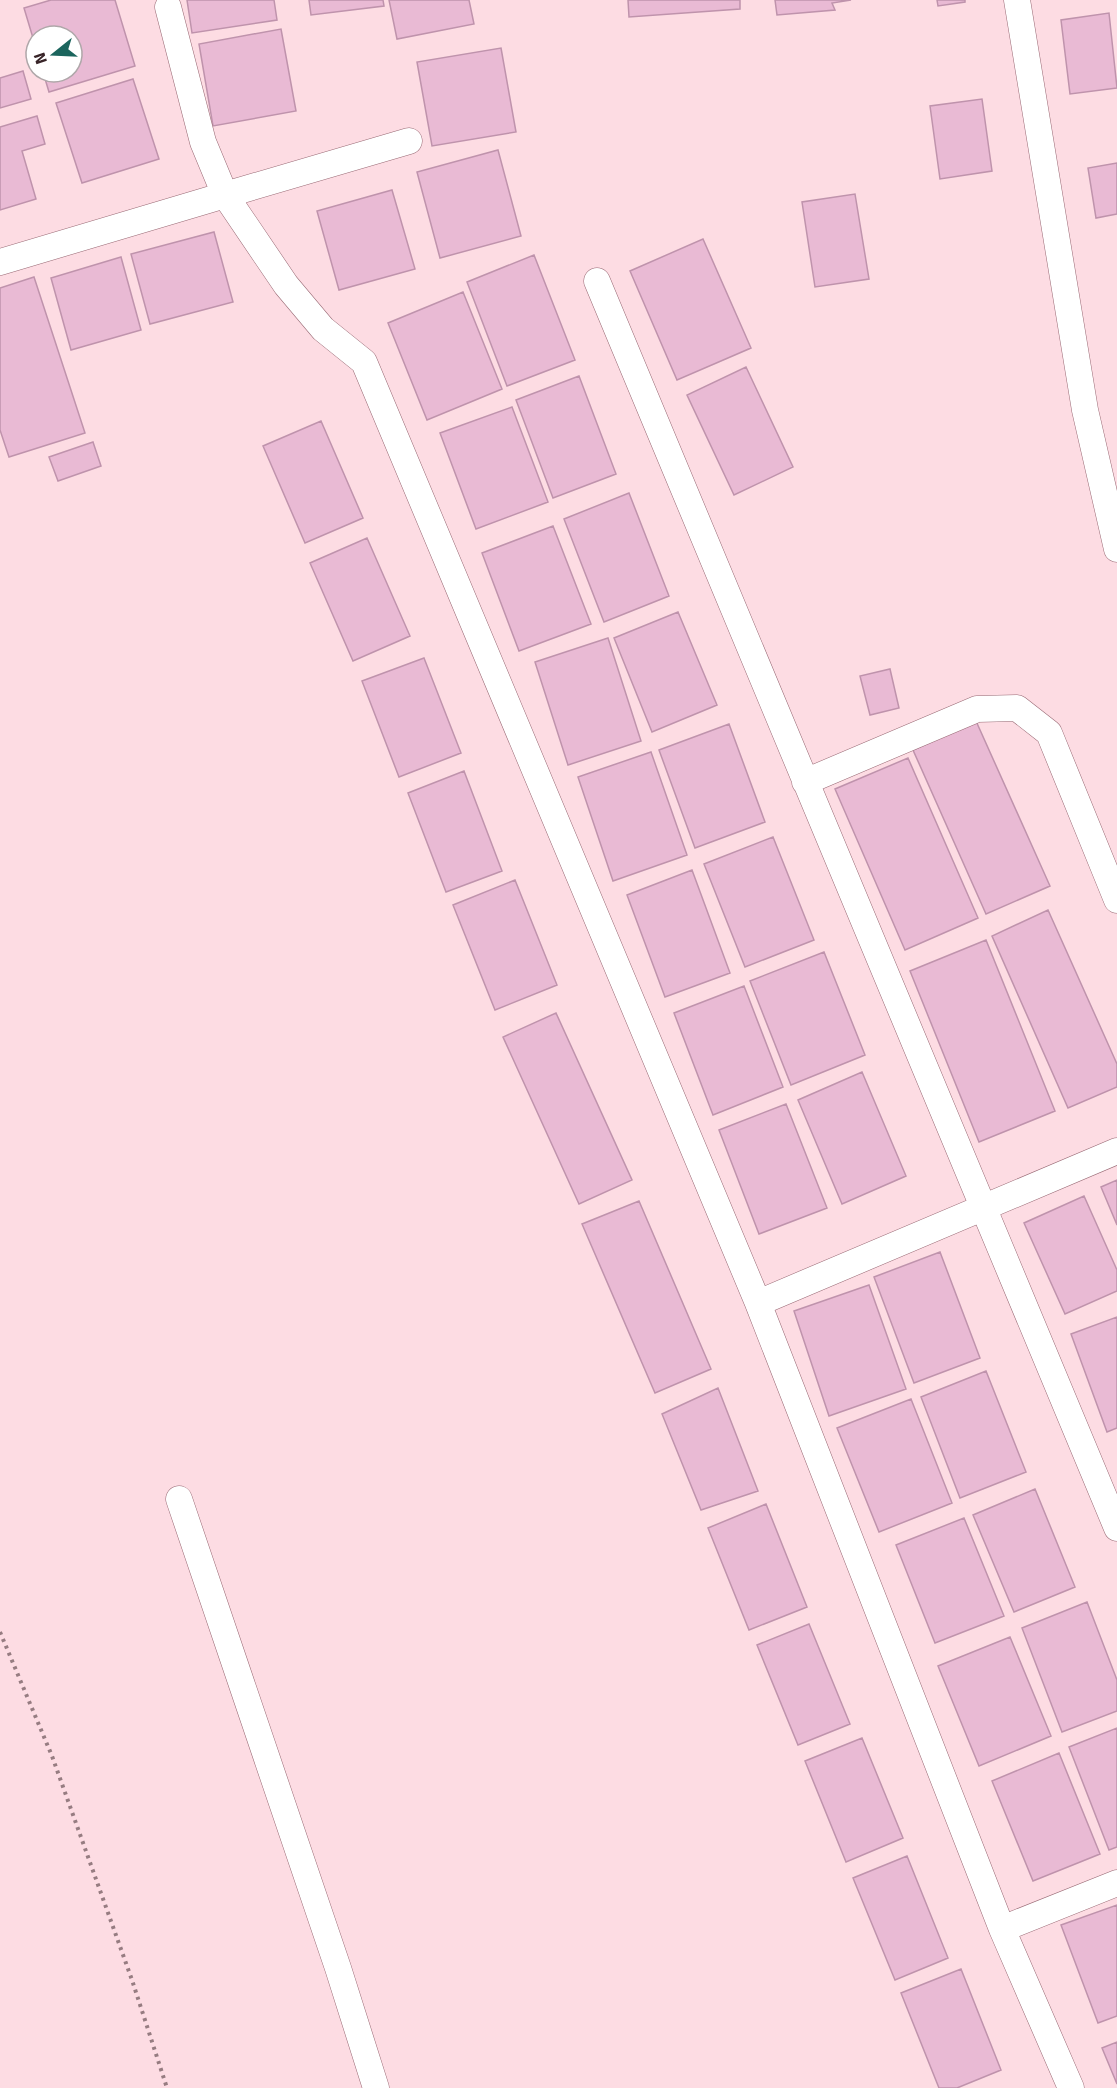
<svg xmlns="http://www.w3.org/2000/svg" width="1117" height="2088" font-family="Signika,sans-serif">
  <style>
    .building { fill: #e9bad4; stroke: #bf93ac; stroke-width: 1.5 }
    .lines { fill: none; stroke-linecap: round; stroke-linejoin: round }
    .street-casing { stroke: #986974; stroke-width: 27 }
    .path { stroke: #967c81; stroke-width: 4; stroke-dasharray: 3 4.5; stroke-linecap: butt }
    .street { stroke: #fff; stroke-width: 26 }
  </style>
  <rect width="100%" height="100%" fill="#fddce3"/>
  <!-- building -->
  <path class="building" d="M51,0H115L135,66L49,92L43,72H72V36H36V48L24,8Z
    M187,0H274L277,20L192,33Z
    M309,0H383L384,6L311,15Z
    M389,0H469L474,24L397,39Z
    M628,0H740V9L629,17Z
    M775,0H851L832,3L835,10L777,15Z
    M937,0H965V2L938,6Z
    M1109,13L1117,88L1070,94L1061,20Z
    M281,29L296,111L213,126L199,44Z
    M501,48L516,132L432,146L417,62Z
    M23,71L31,99L0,108V78Z
    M133,79L159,159L82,183L56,103Z
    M982,99L992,171L940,179L930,106Z
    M37,116L45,144L22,151L36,199L0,210V127Z
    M498,150L521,236L440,258L417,172Z
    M1117,163V214L1096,218L1088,168Z
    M392,190L415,269L339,290L317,211Z
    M855,194L869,279L815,287L802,202Z
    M214,232L233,302L150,324L131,254Z
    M703,239L751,348L677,380L630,271Z
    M534,255L575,360L507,386L467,282Z
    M121,257L141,330L71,350L51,278Z
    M34,277L85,433L9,457L0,430V288Z
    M463,292L502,389L427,420L388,323Z
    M746,367L793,467L734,495L687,395Z
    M579,376L616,474L553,498L516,400Z
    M512,407L548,502L476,529L440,433Z
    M321,421L363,518L305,543L263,446Z
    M93,442L101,466L58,481L49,457Z
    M629,493L669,596L604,622L564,519Z
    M553,526L591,624L519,651L482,553Z
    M367,538L410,636L353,661L310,563Z
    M678,612L717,705L652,732L614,638Z
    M608,638L641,741L568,765L535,662Z
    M424,658L461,753L399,777L362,681Z
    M890,669L899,708L870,715L860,676Z
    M976,721L1050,886L986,914L913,750Z
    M729,724L765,822L695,848L659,750Z
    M651,752L687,855L613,881L578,777Z
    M908,758L978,918L905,950L835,789Z
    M464,771L502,871L446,892L408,793Z
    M773,837L814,940L745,967L704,864Z
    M692,870L730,973L665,997L627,895Z
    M515,880L557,985L495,1010L453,905Z
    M1048,910L1117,1064V1087L1068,1108L992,936Z
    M986,940L1055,1111L979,1142L910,971Z
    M824,952L865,1055L791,1085L750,981Z
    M744,986L783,1087L713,1115L674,1013Z
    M556,1013L632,1180L579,1204L503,1037Z
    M862,1072L906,1176L842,1204L798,1100Z
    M786,1104L827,1208L759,1234L719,1130Z
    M1117,1180V1225L1101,1187Z
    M1084,1196L1117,1270V1291L1065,1314L1024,1223Z
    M639,1201L711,1369L655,1393L582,1224Z
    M940,1252L980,1358L914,1383L874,1277Z
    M869,1285L906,1389L829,1416L794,1311Z
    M1117,1317V1428L1107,1432L1071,1334Z
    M986,1371L1026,1472L960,1498L921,1397Z
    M718,1388L758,1491L701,1510L662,1414Z
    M911,1399L952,1503L879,1532L837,1428Z
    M1035,1489L1075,1587L1014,1612L973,1515Z
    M766,1504L807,1607L749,1630L708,1528Z
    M964,1518L1004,1616L935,1643L896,1545Z
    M1087,1602L1117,1680V1711L1062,1732L1022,1628Z
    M809,1624L850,1724L798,1745L757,1645Z
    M1010,1637L1051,1736L979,1766L938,1666Z
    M1117,1728V1847L1109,1850L1069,1747Z
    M862,1738L903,1838L846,1862L805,1761Z
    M1059,1753L1100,1854L1033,1881L992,1781Z
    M907,1856L948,1958L895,1980L853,1878Z
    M1117,1905V2016L1098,2023L1061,1925Z
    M961,1969L1001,2070L957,2088H939L901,1993Z
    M1117,2042V2084L1102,2048Z"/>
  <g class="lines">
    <defs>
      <path id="street" d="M1017,0L1085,410L1117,549
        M168,7L203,142L225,195L409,141
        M0,262L225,195L286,285L323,329L364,362L758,1303L1002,1929L1071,2088
        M597,281L1117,1528
        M805,782L977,709L1017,708L1049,733L1117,900
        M758,1303L1117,1151
        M179,1499L338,1968L376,2088
        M1002,1929L1117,1883"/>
    </defs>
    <!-- street casing -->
    <use href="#street" class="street-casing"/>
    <!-- path -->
    <path class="path" d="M0,1632L52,1756L132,1980L167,2088"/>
    <!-- street -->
    <use href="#street" class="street"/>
  </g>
  <!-- north arrow -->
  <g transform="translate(54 54) rotate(252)"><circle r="28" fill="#ffffff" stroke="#afa7a9" stroke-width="1.5"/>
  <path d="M0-4.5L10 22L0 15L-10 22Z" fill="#1b655d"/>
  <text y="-9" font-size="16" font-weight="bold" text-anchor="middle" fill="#382428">N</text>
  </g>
</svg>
